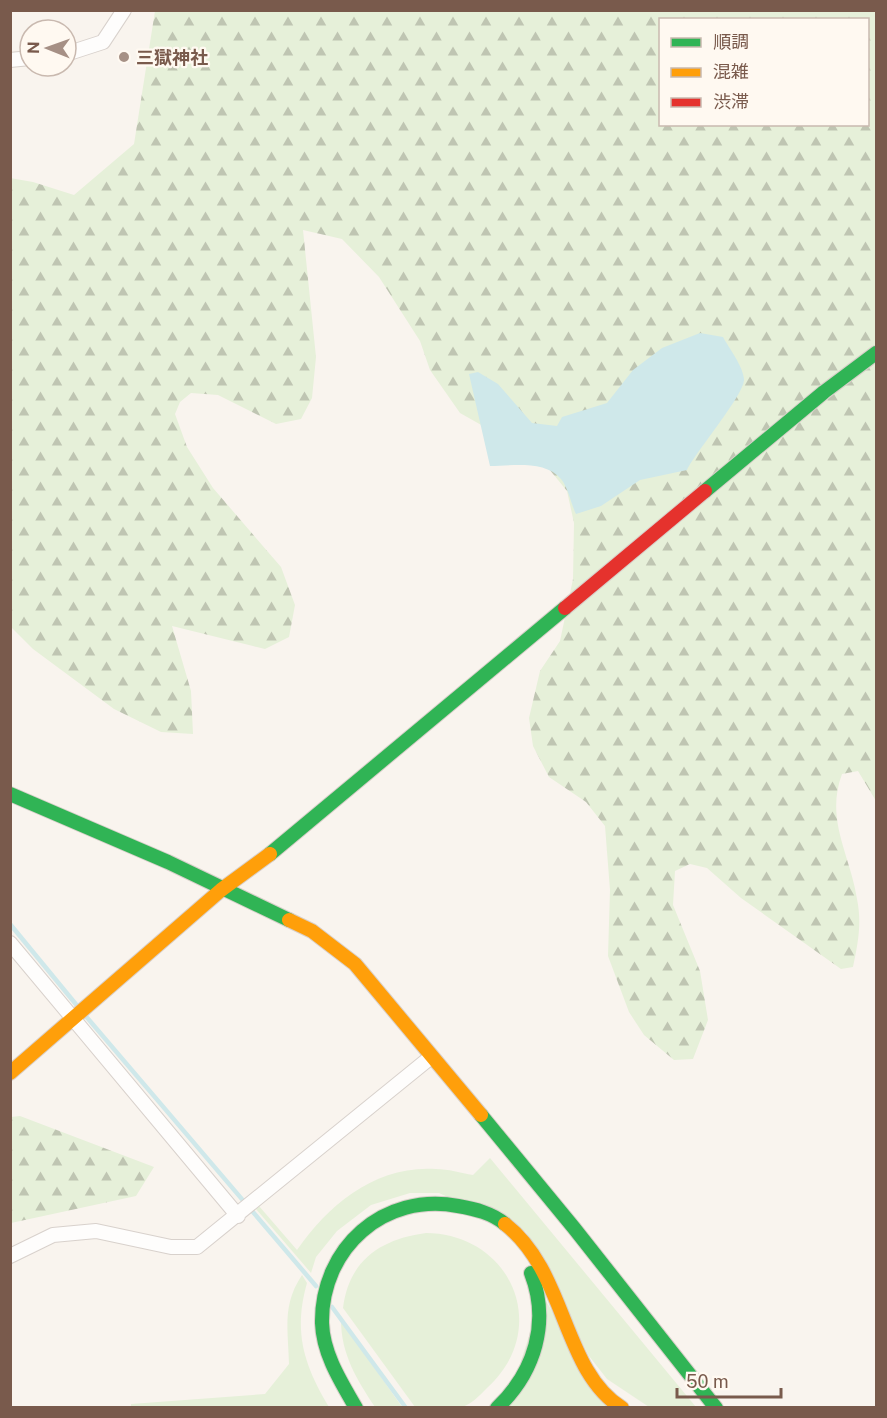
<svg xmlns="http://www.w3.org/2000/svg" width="887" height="1418" font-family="'Public Sans','Noto Sans JP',sans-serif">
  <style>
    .grass { fill: #e6f0d9 }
    .forest { fill: url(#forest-firs); fill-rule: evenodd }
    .water { fill: #cfe8ea }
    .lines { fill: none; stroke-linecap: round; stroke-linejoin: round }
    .stream { stroke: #cfe8ea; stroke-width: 4.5 }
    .street-casing { stroke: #d8d1cc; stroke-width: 16 }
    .fast-casing { stroke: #d9d0ca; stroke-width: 16 }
    .slow-casing { stroke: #d9d0ca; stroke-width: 16 }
    .jam-casing { stroke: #d9d0ca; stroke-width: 16 }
    .street { stroke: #fefdfc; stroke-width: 14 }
    .fast { stroke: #30b455; stroke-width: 14 }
    .slow { stroke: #ff9f0a; stroke-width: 14 }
    .jam { stroke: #e5322d; stroke-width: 14 }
    .poi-dot { fill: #a69085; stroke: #fff9f1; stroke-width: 2 }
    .labels { text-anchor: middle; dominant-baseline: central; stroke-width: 4.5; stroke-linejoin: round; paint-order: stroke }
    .poi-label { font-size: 18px; font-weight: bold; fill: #795a4c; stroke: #fff9f1; text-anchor: start }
  </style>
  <defs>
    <pattern id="forest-firs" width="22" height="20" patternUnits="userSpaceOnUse" patternTransform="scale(1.5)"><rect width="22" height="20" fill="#e6f0d9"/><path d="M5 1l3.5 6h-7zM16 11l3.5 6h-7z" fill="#bfc5b2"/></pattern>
  </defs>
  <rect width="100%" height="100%" fill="#f9f4ee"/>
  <!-- grass -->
  <path class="grass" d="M490,1158L696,1407H649L607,1379L589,1356L526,1232L439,1193H410L371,1205L337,1231L316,1257L311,1273L256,1209L259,1206L297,1250C329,1204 376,1165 436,1169C448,1169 461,1173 473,1175Z
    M426,1233C512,1234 552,1329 487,1388C480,1395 471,1405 461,1407C448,1411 429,1408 415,1407L343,1308C349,1260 381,1239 426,1233Z
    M302,1275L307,1283C293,1332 304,1365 329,1407H131V1404L265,1394L289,1364C288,1329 282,1305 302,1275Z
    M542,1295L612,1407L506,1408Z
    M341,1320L402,1407H375C357,1380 341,1354 341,1320Z"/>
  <!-- forest -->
  <path class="forest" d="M155,11H876V801L858,771L842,774C825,820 850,854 857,899C862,923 858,943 853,967L841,969L741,898L707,868L690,864L675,871L673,905L700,971L708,1020L693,1059L674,1060L644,1035L629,1012L608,956L610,890L605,826L586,802L549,777L533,746L529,718L540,671L560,641L573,579L574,523L567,491L540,458L460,413L430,370L420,341L379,277L342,239L303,230L316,357L312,398L301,419L276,424L218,395L191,393L180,402L175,414L187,447L213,488L281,567L295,605L289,637L265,649L172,626L191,691L193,734L161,732L114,709L33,649L10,626V178L33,182L74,195L134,144ZM660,20H868V124H660Z
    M20,1116L154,1167L136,1196L11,1223V1117Z"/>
  <!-- water -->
  <path class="water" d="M700,333L723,337C729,348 743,366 744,379C745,394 697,450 687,470L640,480L601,506L576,514C571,504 568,487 561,479C545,460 512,466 490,466L469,374L478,372L498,384L532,423L557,426L562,417L607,403L633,370L662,348Z"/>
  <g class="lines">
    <!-- stream -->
    <path class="stream" d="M10,924L79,1008
      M84,1014L316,1286
      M332,1307L406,1408"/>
    <defs>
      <path id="street" d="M66,54L103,42L124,10
        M10,60L30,58
        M10,943L238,1216
        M10,1256L53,1235L96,1231L171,1247H197L431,1057"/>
      <path id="fast" d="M705,491L824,392L876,353
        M10,794L168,862L289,920
        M270,854L565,608
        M481,1115L574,1228L716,1408
        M356,1408C341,1382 323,1354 322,1323C321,1248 384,1192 458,1206C475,1209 492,1213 505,1224
        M497,1408C535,1372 550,1322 531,1273"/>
      <path id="slow" d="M289,920L312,931L355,964L481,1115
        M10,1073L221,890L270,854
        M505,1224C567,1272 562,1371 622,1408"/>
      <path id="jam" d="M565,608L705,491"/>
    </defs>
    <!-- street casing -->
    <use href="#street" class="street-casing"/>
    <!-- fast casing -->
    <use href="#fast" class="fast-casing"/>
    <!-- slow casing -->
    <use href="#slow" class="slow-casing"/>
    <!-- jam casing -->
    <use href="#jam" class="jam-casing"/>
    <!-- street -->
    <use href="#street" class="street"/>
    <!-- fast -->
    <use href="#fast" class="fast"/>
    <!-- slow -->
    <use href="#slow" class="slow"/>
    <!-- jam -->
    <use href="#jam" class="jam"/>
  </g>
  <!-- markers -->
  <circle class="poi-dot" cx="124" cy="57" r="6"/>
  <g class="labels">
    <!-- poi labels -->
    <g class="poi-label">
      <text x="136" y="57">三獄神社</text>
    </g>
  </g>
  <!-- border -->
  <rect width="887" height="1418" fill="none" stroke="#795a4c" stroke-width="24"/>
  <!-- legend -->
  <rect x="659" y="18" width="210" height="108" fill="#fff9f1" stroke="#c9b9af" stroke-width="1.5"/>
  <rect x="671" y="38" width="30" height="9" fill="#30b455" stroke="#c9b9af" stroke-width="1.5"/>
  <text x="713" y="48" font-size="18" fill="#795a4c">順調</text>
  <rect x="671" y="68" width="30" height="9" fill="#ff9f0a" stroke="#c9b9af" stroke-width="1.5"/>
  <text x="713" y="78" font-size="18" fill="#795a4c">混雑</text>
  <rect x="671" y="98" width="30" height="9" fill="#e5322d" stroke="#c9b9af" stroke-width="1.5"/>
  <text x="713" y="108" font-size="18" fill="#795a4c">渋滞</text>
  <!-- north arrow -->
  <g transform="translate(48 48) rotate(271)"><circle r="28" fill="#fff9f1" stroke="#c9b9af" stroke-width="1.5"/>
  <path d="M0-4.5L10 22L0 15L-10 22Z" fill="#a69085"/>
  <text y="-9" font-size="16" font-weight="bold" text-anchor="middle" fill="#795a4c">N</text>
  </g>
  <!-- scale -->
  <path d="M677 1388v9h104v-9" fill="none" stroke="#795a4c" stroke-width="3"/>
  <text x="686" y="1388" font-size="18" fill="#795a4c" stroke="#fff9f1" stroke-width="4.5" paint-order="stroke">50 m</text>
</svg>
